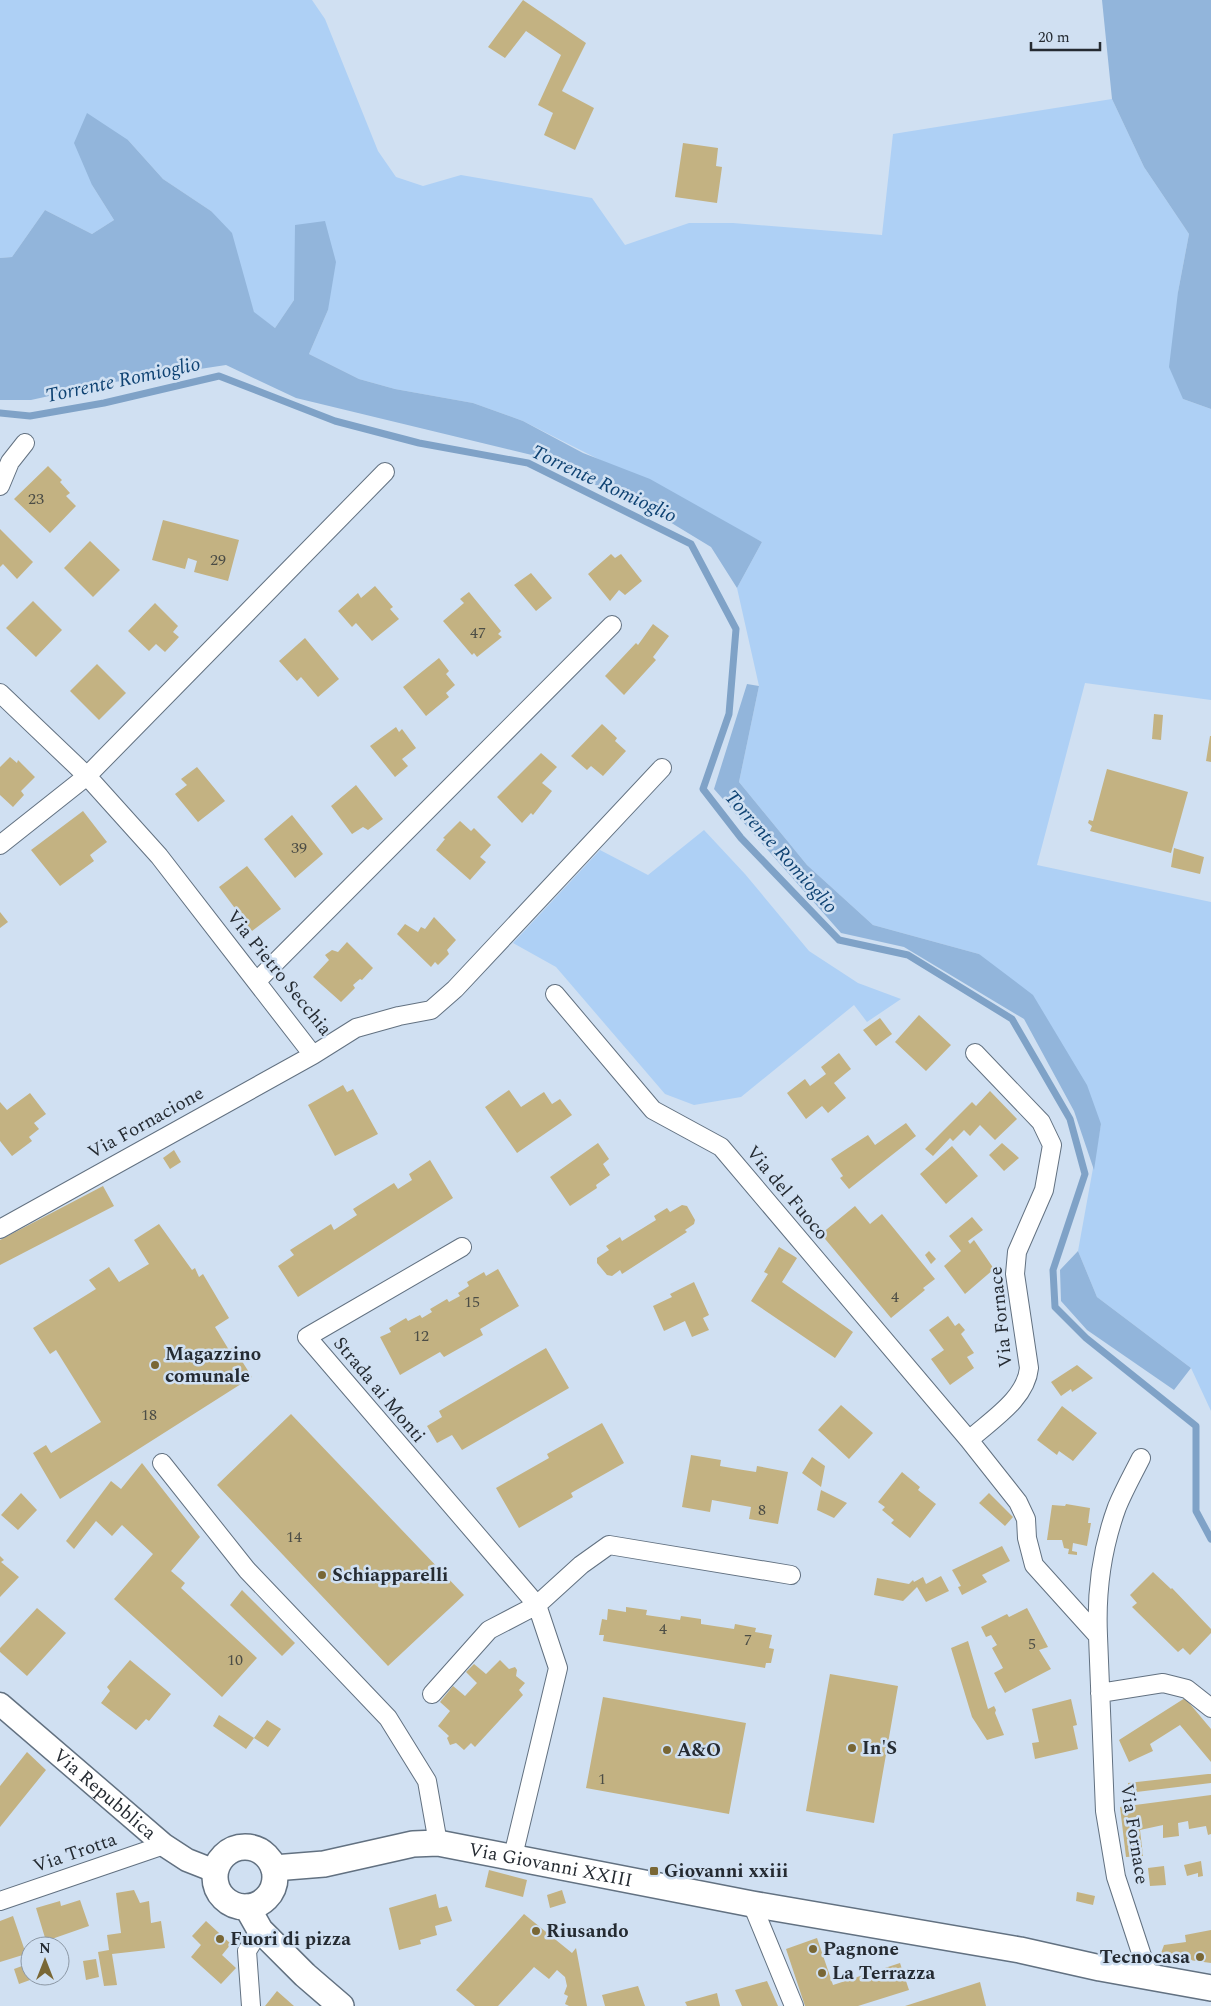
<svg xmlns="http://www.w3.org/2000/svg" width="1211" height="2006" font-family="Spectral,serif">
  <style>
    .green { fill: #aed0f5 }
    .forest { fill: #92b5db }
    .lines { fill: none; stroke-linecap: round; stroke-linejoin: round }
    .stream { stroke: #7fa2c7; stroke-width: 7 }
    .building { fill: #c3b282 }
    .minor-casing { stroke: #627181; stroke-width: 20 }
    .tertiary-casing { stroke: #627181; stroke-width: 25 }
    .secondary-casing { stroke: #627181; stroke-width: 28 }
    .minor { stroke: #fff; stroke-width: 18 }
    .tertiary { stroke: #fff; stroke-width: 22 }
    .secondary { stroke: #fff; stroke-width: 25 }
    .poi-dot { fill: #796735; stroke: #d0e0f2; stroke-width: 2 }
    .labels { text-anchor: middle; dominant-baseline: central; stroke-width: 5; stroke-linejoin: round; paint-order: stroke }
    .number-label { font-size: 16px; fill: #4c4d46 }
    .street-label { font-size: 19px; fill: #252b32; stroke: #d0e0f2 }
    .poi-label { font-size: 19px; font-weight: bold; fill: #252b32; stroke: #d0e0f2; text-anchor: start }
    .water-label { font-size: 20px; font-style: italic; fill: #0f4373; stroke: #d0e0f2 }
  </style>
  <rect width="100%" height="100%" fill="#d0e0f2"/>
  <!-- green -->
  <path class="green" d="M0,0H312L325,19L378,151L396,177L423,186L461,175L592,198L625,245L689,223H733L882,235L893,134L1112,99L1144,167L1189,234L1178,292L1183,399L1211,409V700L1085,683L1037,865L1211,902V1411L1191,1368L1097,1297L1078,1251L1101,1124L979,954L873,925L807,865L739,782L759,686L737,588L762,542L523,421L473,403L395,389L359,379L309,354L328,310L294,300L275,328L254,313L242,274L211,211L163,179L128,140L92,185L114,220L92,234L45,210L12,257L0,258Z
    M704,830L745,874L809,951L858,983L901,999L867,1022L854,1005L741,1097L694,1105L665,1094L556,967L513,943L600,850L648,875Z"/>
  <!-- forest -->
  <path class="forest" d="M1102,0H1211V409L1183,399L1169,367L1178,292L1189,234L1144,167L1112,99Z
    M87,113L128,140L163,179L211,211L232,233L254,312L275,328L294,300L295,225L325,221L336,262L328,310L309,354L359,379L395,389L473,403L523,421L583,453L650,479L762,542L737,588L711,547L660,516L536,456L296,398L226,365L108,383L31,400H0V258L12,257L45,210L92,234L114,220L92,185L74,143Z
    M747,684L759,686L739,782L807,865L873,925L979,954L1033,995L1087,1085L1101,1124L1094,1170L1074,1111L1024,1019L904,947L841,933L714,789Z
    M1078,1251L1097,1297L1191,1368L1174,1390L1087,1330L1061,1301L1060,1270Z"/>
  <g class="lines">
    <!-- stream -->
    <path class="stream" d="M0,413L30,416L104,403L219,376L335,421L419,443L528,463L691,544L736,629L729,714L703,789L741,838L839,940L908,955L1012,1019L1070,1119L1085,1174L1053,1270L1055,1307L1086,1338L1196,1426V1511L1211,1539"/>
  </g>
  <!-- building -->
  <path class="building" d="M523,0L586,43L562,91L594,108L575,150L544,135L553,113L538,105L561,55L526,31L505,58L488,47Z
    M683,143L718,148L716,166L722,167L717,203L675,197Z
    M48,466L62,480L60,482L70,493L66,496L76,506L50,533L14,499Z
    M163,520L239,540L228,581L194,572L197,561L188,558L185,569L152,560Z
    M0,529L33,562L17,579L3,564L0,567Z
    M90,541L120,570L93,597L64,568Z
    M611,554L615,558L621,554L642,581L625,595L619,590L610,601L588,574Z
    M531,573L552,598L536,611L514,585Z
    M375,586L393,607L390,609L399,619L372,641L356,623L352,627L338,611L358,593L361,598Z
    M469,592L501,631L498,634L502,637L477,657L474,653L472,655L443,621L464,603L460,599Z
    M33,601L62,630L36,657L6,628Z
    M155,603L178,626L173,632L179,637L165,652L156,644L149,651L128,631Z
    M653,624L669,636L653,657L656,660L624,695L605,676L636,643L638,645Z
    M305,638L339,679L318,697L301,677L297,681L279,661Z
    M439,658L449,671L446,674L455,685L446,693L449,697L426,716L403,687Z
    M97,664L126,693L99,720L70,691Z
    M1154,714L1163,715L1161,740L1152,739Z
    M602,724L617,738L615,741L626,751L603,776L591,766L587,770L571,756Z
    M396,727L399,732L402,729L416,748L402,759L408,766L395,777L370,746Z
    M1210,736H1211V762L1206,761Z
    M541,753L557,767L542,783L552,791L533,815L531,813L522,823L497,797Z
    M10,757L17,763L18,760L35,777L21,791L24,795L13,807L0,795V767Z
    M197,767L225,801L198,822L175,794L187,785L181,779Z
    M1107,769L1188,792L1171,853L1090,831L1092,826L1088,823L1089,820L1093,821Z
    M356,785L383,819L368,830L363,827L352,834L331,806Z
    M83,811L107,842L90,855L94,861L60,886L31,850Z
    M292,815L323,854L295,878L264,839Z
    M460,821L471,831L474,828L491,845L480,857L486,862L470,880L436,850L445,839L443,838Z
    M1174,848L1204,857L1200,874L1171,867Z
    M247,866L281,909L252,931L219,887Z
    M0,912L8,922L0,928Z
    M434,917L456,940L447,950L449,954L438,965L435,962L431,967L397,934L405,924L418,932L421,927L425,929Z
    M347,942L373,968L362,980L360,979L353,985L355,988L341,1002L313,977L329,960L325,955L332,950L338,952Z
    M919,1015L951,1045L926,1071L895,1042Z
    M880,1018L892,1034L876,1046L863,1030Z
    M839,1053L851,1069L834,1083L846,1098L828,1113L822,1106L806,1119L787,1093L805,1079L810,1086L826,1074L821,1067Z
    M343,1085L347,1092L353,1089L378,1134L335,1156L308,1105Z
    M509,1090L521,1107L544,1092L552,1104L560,1099L572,1115L517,1153L485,1107Z
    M990,1091L1017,1119L995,1140L980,1125L970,1136L964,1130L953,1141L950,1138L933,1156L925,1149L972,1102L976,1106Z
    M30,1093L46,1114L34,1123L39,1129L29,1137L32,1141L12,1156L0,1141V1102L7,1110Z
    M906,1123L916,1136L849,1189L840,1178L843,1176L831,1159L868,1135L875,1145Z
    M598,1143L609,1159L603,1164L610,1175L596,1185L597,1188L570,1206L550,1177Z
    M1002,1143L1019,1158L1004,1171L989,1155Z
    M952,1146L978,1176L946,1204L920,1174Z
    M174,1150L181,1162L170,1169L163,1158Z
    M430,1160L453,1198L298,1297L278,1266L294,1255L290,1250L331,1224L334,1230L357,1215L353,1209L394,1183L398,1189L412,1180L409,1174Z
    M103,1186L114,1206L0,1265V1240Z
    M682,1205L687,1206L695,1220L694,1224L685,1230L687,1232L622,1274L620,1270L612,1276L607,1275L597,1263V1258L609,1250L606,1246L620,1237L622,1241L656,1220L654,1216L667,1208L670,1212Z
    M855,1206L870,1224L882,1214L935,1279L923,1288L925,1290L891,1318L821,1234Z
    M972,1217L983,1230L968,1241L970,1244L974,1240L994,1269L965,1294L944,1266L961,1251L949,1236Z
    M159,1224L192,1270L195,1268L199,1277L203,1274L229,1318L215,1327L229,1350L233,1347L252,1377L60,1499L33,1453L46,1445L51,1453L101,1422L56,1350L50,1354L33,1328L96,1289L89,1280L109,1267L119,1282L149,1264L134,1240Z
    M779,1247L797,1258L782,1282L853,1332L835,1358L751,1301L768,1274L764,1272Z
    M929,1251L936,1259L931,1264L925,1255Z
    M498,1269L519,1306L480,1329L483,1335L444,1357L440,1352L400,1375L380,1337L391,1332L389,1328L406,1318L408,1321L420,1315L422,1318L432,1312L430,1309L447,1299L449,1302L460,1296L458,1293L469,1286L467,1282L484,1272L486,1276Z
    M694,1282L709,1315L703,1318L709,1330L692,1337L685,1321L664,1331L653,1306L672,1297L670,1294Z
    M948,1316L955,1326L959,1323L965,1330L961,1334L974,1353L967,1357L974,1368L950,1385L931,1359L944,1350L929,1330Z
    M546,1348L569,1388L462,1450L452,1435L437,1443L427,1426L442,1417L439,1411Z
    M1077,1365L1093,1378L1072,1392L1071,1389L1061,1396L1051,1382Z
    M841,1405L873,1433L849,1459L818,1430Z
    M1062,1406L1097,1433L1073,1461L1059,1451L1057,1455L1037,1440Z
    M291,1414L464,1595L388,1666L217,1485Z
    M602,1423L624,1463L571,1493L573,1497L519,1528L496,1488L549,1458L547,1454Z
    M691,1455L721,1460L720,1466L737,1469L756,1472L757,1466L788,1472L778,1524L749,1519L751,1507L712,1500L710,1512L682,1507Z
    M812,1457L825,1466L821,1487L802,1473Z
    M142,1463L200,1537L171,1571L185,1583L181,1588L257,1658L222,1697L114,1599L153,1554L122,1525L112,1536L96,1521L74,1549L66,1541L111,1481L121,1489Z
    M902,1472L920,1487L918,1490L936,1504L910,1538L891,1523L894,1520L882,1510L885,1507L878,1502Z
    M821,1490L847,1503L834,1518L817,1510Z
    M21,1493L37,1510L18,1530L1,1515Z
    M989,1493L1013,1517L1005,1526L979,1503Z
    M1066,1504L1090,1508L1088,1523H1091L1087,1546L1073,1543L1072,1551L1077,1552V1555L1068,1554L1069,1549L1064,1548L1062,1540H1047L1052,1505L1065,1506Z
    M1002,1546L1010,1561L982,1575L987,1582L962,1595L958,1587L961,1586L952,1570Z
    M0,1556L4,1560L1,1562L19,1577L0,1597Z
    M1153,1572L1171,1589L1172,1588L1211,1629V1633L1190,1655L1183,1648L1178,1652L1132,1607L1137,1603L1130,1595Z
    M941,1576L949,1591L926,1602L917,1587L903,1601L874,1595L877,1578L909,1584L913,1580L914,1582L923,1577L926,1584Z
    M242,1590L295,1643L282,1656L230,1605Z
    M626,1607L647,1610L646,1615L680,1620L681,1616L701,1619V1624L734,1629L735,1624L756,1628L755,1632L772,1635L769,1648L774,1649L771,1663H766L765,1668L603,1641L604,1635H599L602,1619L607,1620L608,1609L626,1612Z
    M37,1608L66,1633L27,1676L0,1652V1648Z
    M1027,1608L1048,1647L1039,1650L1051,1669L1005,1693L994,1673L1003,1668L992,1648L997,1645L991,1635L986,1637L981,1627L1007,1614L1009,1617Z
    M968,1641L988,1709L994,1706L996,1710L995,1713L1004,1735L987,1740L972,1717L951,1648Z
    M130,1660L171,1694L149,1721L146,1719L136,1730L101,1703L110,1691L107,1687Z
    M500,1660L509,1669L515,1667L517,1670L516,1676L525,1683L519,1690L523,1695L475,1747L471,1743L464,1750L456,1743L450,1745L447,1738L449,1736L438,1726L450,1711L440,1702L453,1686L465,1696L477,1683L466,1672L474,1664L486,1674Z
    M830,1674L898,1686L874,1823L806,1811Z
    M603,1697L746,1723L729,1814L586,1788Z
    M1185,1698L1211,1729V1762L1180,1725L1150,1744L1153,1751L1129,1762L1119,1740Z
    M1071,1699L1077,1725L1073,1726L1078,1749L1035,1759L1032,1743L1039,1742L1032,1709Z
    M219,1715L254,1738L246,1749L213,1726Z
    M267,1720L281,1729L268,1747L254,1738Z
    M27,1752L46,1770L0,1827V1786Z
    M1208,1774H1211V1783L1128,1793V1783Z
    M1211,1795V1834L1208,1835L1206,1826L1189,1829L1188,1821L1178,1823L1179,1836L1163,1838V1825L1140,1830L1143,1856L1126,1857L1120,1807Z
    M1201,1861L1203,1876L1198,1877V1873L1187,1876L1184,1865Z
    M1164,1866L1166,1885L1150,1886L1148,1868Z
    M489,1870L527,1880L523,1897L485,1887Z
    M134,1890L140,1903L149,1901L151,1923L161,1921L165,1948L112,1954L117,1985L104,1986L98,1952L109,1950L107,1935L121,1933L116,1893Z
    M562,1890L566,1903L550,1908L547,1895Z
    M1077,1892L1095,1896L1093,1905L1076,1901Z
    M436,1894L439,1908L447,1906L452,1921L435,1926L437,1935L420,1940L421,1944L399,1950L389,1908Z
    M80,1900L89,1926L46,1941L36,1908L60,1901L61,1906Z
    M524,1914L572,1953L576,1948L587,2006H569L565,2004L568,1996L564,1994L567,1986L565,1977L557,1970L549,1979L534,1967L498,2006H475L456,1990Z
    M13,1916L26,1954L0,1962V1921Z
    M206,1921L231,1944L222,1955L236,1968L221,1984L191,1957L201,1945L192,1936Z
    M1211,1930V1963L1160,1956L1164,1945L1186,1942L1185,1935Z
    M817,1938L833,1985L900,1963L909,1990L858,2006H805L786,1949Z
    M96,1959L99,1977L86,1980L83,1961Z
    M30,1963V1976H41L19,1984L14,1969Z
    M767,1981L778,2006H742L735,1990Z
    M980,1982L986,2006H905Z
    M638,1986L645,2006H605L602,1995Z
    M277,1991L294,2006H265Z
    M717,1993L720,2006H687L685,2002Z"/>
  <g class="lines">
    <defs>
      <path id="minor" d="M0,486L10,462L25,443
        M0,693L87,776L159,856L313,1055
        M0,845L87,776L385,472
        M257,981L612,625
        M555,994L653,1110L721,1147L969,1440
        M975,1053L1041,1122L1052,1145L1044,1190L1017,1252L1015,1274L1029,1368C1026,1399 991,1420 969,1440L1018,1502L1026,1519L1027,1538L1034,1565L1098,1636L1105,1811L1116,1877L1149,1977
        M0,1229L313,1055L356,1028L399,1016L431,1010L455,989L662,768
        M462,1247L307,1337L537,1605L558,1668L513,1856
        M162,1463L247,1570L388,1718L427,1781L438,1843
        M1098,1636C1096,1592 1102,1548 1117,1507C1124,1490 1133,1474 1141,1458
        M1100,1693L1163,1683L1187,1689L1211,1708
        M432,1694L489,1630L537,1605L581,1565L609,1545L791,1575
        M0,1901L164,1845
        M752,1904L794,2006
        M251,2006L247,1951L260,1930"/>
      <g id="tertiary">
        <path id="s1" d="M0,1704L164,1845L187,1860L215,1871"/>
      </g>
      <g id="secondary">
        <circle cx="245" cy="1877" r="30"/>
        <path id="s2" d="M274,1868L324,1864L413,1844L438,1843L752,1904L1020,1950L1100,1968L1211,1988"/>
        <path d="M247,1907L260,1930L305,1975L341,2006"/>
      </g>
    </defs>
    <!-- minor casing -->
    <use href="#minor" class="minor-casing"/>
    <!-- tertiary casing -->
    <use href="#tertiary" class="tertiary-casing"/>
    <!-- secondary casing -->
    <use href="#secondary" class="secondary-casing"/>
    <!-- minor -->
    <use href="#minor" class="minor"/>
    <!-- tertiary -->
    <use href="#tertiary" class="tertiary"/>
    <!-- secondary -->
    <use href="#secondary" class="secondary"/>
  </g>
  <!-- markers -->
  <g class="poi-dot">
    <circle cx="155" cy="1365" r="5"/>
    <circle cx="322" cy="1575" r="5"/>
    <circle cx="852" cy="1748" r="5"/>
    <circle cx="667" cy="1750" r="5"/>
    <rect x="649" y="1866" width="10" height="10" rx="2.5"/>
    <circle cx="536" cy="1931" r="5"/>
    <circle cx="220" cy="1939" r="5"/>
    <circle cx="813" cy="1949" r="5"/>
    <circle cx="1200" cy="1957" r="5"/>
    <circle cx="822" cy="1973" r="5"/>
  </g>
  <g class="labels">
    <!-- number labels -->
    <g class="number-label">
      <text x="36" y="499">23</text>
      <text x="218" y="560">29</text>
      <text x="478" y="633">47</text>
      <text x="299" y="848">39</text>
      <text x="895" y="1297">4</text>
      <text x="472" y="1302">15</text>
      <text x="421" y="1336">12</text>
      <text x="149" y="1415">18</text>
      <text x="762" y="1510">8</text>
      <text x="294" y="1537">14</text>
      <text x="663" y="1629">4</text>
      <text x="748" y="1640">7</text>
      <text x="1032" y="1644">5</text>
      <text x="235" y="1660">10</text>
      <text x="602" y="1779">1</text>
    </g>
    <!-- street labels -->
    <g class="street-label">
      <text transform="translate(279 973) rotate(51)">Via Pietro Secchia</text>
      <text transform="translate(146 1123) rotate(-29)">Via Fornacione</text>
      <text transform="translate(787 1193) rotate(50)">Via del Fuoco</text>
      <text transform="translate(1001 1317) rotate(-96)">Via Fornace</text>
      <text transform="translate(379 1390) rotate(50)">Strada ai Monti</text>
      <text stroke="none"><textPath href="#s1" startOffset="138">Via Repubblica</textPath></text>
      <text transform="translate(1134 1834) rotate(81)">Via Fornace</text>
      <text transform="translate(75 1853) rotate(-19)">Via Trotta</text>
      <text stroke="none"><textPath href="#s2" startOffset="281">Via Giovanni XXIII</textPath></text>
    </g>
    <!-- poi labels -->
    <g class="poi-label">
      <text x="165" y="1354">Magazzino<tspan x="165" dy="22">comunale</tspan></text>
      <text x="332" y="1575">Schiapparelli</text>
      <text x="862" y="1748">In'S</text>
      <text x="677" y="1750">A&amp;O</text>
      <text x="664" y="1871">Giovanni xxiii</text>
      <text x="546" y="1931">Riusando</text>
      <text x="230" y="1939">Fuori di pizza</text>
      <text x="823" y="1949">Pagnone</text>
      <text x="1190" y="1957" text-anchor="end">Tecnocasa</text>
      <text x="832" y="1973">La Terrazza</text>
    </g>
    <!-- water labels -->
    <g class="water-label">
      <text transform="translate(123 380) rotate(-12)">Torrente Romioglio</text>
      <text transform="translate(604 484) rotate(25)">Torrente Romioglio</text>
      <text transform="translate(781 852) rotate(48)">Torrente Romioglio</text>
    </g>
  </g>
  <!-- north arrow -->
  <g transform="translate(45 1961)"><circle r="24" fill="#d0e0f2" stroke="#8c98a5"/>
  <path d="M0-4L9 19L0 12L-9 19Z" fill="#796735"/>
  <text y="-8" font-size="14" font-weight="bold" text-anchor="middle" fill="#252b32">N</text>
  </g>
  <!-- scale -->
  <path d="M1031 42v8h69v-8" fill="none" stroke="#252b32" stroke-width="2.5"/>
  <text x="1038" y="42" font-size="15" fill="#252b32" stroke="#d0e0f2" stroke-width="4" paint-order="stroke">20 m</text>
</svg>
